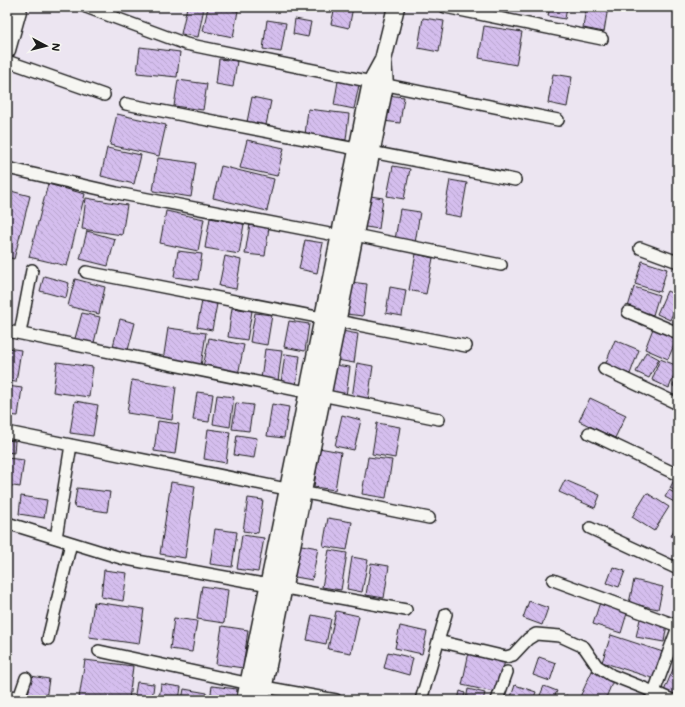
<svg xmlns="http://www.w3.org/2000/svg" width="685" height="707" font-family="Mali,sans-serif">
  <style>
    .building { fill: url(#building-back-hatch); stroke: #1c1c1c }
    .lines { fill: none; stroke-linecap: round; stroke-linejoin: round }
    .street-casing { stroke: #1c1c1c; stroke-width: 14 }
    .secondary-casing { stroke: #1c1c1c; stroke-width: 19 }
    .street { stroke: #f6f6f2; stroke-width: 11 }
    .secondary { stroke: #f6f6f2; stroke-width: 16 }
  </style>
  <defs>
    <pattern id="building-back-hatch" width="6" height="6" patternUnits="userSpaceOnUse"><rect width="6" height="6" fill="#d5beee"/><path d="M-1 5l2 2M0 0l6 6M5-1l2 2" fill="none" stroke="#b6a3cc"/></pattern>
  </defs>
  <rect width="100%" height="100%" fill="#ece5f1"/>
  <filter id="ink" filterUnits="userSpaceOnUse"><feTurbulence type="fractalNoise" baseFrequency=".025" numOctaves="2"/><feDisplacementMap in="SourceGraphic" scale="8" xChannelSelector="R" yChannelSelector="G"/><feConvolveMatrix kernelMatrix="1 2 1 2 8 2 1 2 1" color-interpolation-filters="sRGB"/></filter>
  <g filter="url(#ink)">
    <!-- building -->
    <path class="building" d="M187,7L204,8L198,37L181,34Z
      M208,7H219L238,11L233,37L203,31Z
      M335,7H353L349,28L331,24Z
      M550,7H567L565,19L548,16Z
      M586,7H608L604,32L583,28Z
      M423,18L444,21L439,52L418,48Z
      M295,19L311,22L308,37L293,34Z
      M267,20L286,23L281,52L263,49Z
      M484,26L522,32L516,65L479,58Z
      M140,47L180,52L177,77L137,73Z
      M219,59L237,61L233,87L216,84Z
      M553,74L572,77L567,107L548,103Z
      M178,80L207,84L203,110L174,106Z
      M338,81L359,85L354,109L334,105Z
      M387,95L404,97L400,123L383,121Z
      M252,97L271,101L266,125L247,122Z
      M308,109L349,114L346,140L305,135Z
      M117,114L166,125L159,156L110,145Z
      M247,140L284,148L277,176L240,168Z
      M107,148L141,155L134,184L101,176Z
      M158,158L196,163L191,197L153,191Z
      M221,166L274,179L267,211L213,198Z
      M393,166L410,169L404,199L387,196Z
      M450,180L467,183L461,217L444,214Z
      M48,184L85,194L67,266L29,257Z
      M7,190L30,196L14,259L7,257Z
      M364,195L383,198L379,229L359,226Z
      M86,198L127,205L122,235L82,229Z
      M400,209L420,212L415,243L395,240Z
      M166,211L204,219L198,251L160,243Z
      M210,218L244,224L239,254L205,248Z
      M250,224L269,227L265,256L245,254Z
      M87,231L115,239L108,266L80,259Z
      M305,240L323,243L317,273L299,269Z
      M178,251L202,254L198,280L174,277Z
      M416,254L433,258L426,294L409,290Z
      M225,256L241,260L236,289L219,286Z
      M642,261L667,269L660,292L635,284Z
      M44,276L69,283L66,298L40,291Z
      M75,279L105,287L99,314L68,306Z
      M350,282L367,284L363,316L346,314Z
      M390,287L406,290L402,316L386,313Z
      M634,287L659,295L653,315L628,307Z
      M667,291L678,296V302L670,320L657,314Z
      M202,301L217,304L212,330L197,327Z
      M232,308L252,311L247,340L228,337Z
      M678,309V324L673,322Z
      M82,313L100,317L93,347L74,342Z
      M255,313L272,315L267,345L250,342Z
      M120,319L135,323L128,350L113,346Z
      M289,321L309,324L305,351L284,347Z
      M654,326L678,336L668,359L645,349Z
      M168,328L206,333L201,366L163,361Z
      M342,331L358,334L354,363L337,360Z
      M209,338L244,345L238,375L203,367Z
      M615,340L639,350L630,374L605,365Z
      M7,348L21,350L16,382L7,381Z
      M265,349L282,351L278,381L261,379Z
      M678,349V361L674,359Z
      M646,352L659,359L649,378L636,372Z
      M285,354L300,356L296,386L281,383Z
      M660,359L678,366L669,388L652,380Z
      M57,362L93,367L89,397L53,392Z
      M357,363L373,366L368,401L352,398Z
      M334,365L350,367L346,396L331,394Z
      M678,375V388L673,386Z
      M132,380L176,387L172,420L127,413Z
      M7,386L22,388L18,416L7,415Z
      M197,392L213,394L209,422L193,420Z
      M217,395L234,397L230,427L213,424Z
      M590,398L626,415L615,438L579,421Z
      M75,401L98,405L93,436L70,433Z
      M236,403L253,405L249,431L232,429Z
      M272,404L289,407L284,438L267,436Z
      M342,415L361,420L354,450L335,446Z
      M158,421L179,424L175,454L154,451Z
      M377,423L400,427L395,458L372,454Z
      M208,429L230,432L226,463L204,459Z
      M237,435L257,438L254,458L234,455Z
      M7,440L15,441L14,453L7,452Z
      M319,448L341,452L335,490L314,487Z
      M368,457L392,460L386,498L362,494Z
      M7,458L24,460L20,487L7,485Z
      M675,478L678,479V492L670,488Z
      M565,480L600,495L595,508L559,492Z
      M171,482L195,486L185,558L160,554Z
      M77,488L110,492L107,512L74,507Z
      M669,490L678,495V504L665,497Z
      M647,493L669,507L654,531L632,517Z
      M21,496L47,500L44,518L19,514Z
      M248,498L263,500L258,533L243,531Z
      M328,518L352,522L347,550L323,546Z
      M678,521V540L671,536Z
      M215,529L237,532L232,567L210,564Z
      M242,535L264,538L258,572L237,569Z
      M296,544L318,548L312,580L290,576Z
      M329,550L347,553L341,590L322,587Z
      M352,557L368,560L362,592L347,589Z
      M371,563L389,566L384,598L366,595Z
      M613,567L625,571L619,587L607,583Z
      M104,570L127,573L123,601L101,597Z
      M634,580L663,587L658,609L629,603Z
      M202,586L228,590L224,623L197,619Z
      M529,601L548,608L542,625L523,618Z
      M94,602L144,609L139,644L89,637Z
      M600,602L628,610L621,633L593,624Z
      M336,611L359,616L351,653L328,649Z
      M312,615L331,619L326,644L307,640Z
      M174,618L197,621L192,652L170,649Z
      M640,619L667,624L664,642L636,637Z
      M222,626L248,630L243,668L216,664Z
      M400,626L427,632L422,654L395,648Z
      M611,635L663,652L655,679L602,662Z
      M678,651V661L674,659Z
      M388,652L413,658L409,675L384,668Z
      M469,652L505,660L498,693L462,685Z
      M539,657L556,663L550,681L533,675Z
      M85,660L133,666L129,700H97L79,698Z
      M676,662L678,663V697L664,691Z
      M7,663H10L7,686Z
      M592,671L613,681L605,700L579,699Z
      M31,676L49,679L46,699L28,697Z
      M137,682L154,684L152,700H134Z
      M161,684L181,687L179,700H159Z
      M515,685L536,692L533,700H510Z
      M212,686L237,689L236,700H210Z
      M544,686L557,691L553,700H538Z
      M184,689L207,693L206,700H182Z
      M468,689L485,693L483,700H466Z
      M460,691L465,693L463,700H458Z
      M566,695L573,700H563Z"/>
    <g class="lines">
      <defs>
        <path id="street" d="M86,7L186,44L558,120
          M445,7L602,39
          M7,61L104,95
          M126,104L515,180
          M7,168L117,193L340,236L355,235L501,265
          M640,248L678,262
          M86,272L466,346
          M628,312L678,333
          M7,331L439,419
          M20,333L32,270
          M604,369L678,404
          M7,432L429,518
          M589,433L678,475
          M7,523L121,558L406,610
          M590,528L678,569
          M56,538L71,445
          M553,580L678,626
          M48,639L71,543
          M438,641L506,657L513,655L528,639L536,634L560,636L584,647L597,666L611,675L654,692L672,700
          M99,651L264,687L336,700
          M7,696L18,697L20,695L26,678
          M421,700L446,614
          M497,700L507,672
          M651,700L678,627"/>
        <path id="secondary" d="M7,50L19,7
          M245,700L371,82L383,60L396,7
          M261,700L385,85L383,60"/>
      </defs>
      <!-- street casing -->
      <use href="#street" class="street-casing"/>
      <!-- secondary casing -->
      <use href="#secondary" class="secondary-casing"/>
      <!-- street -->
      <use href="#street" class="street"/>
      <!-- secondary -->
      <use href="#secondary" class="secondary"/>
    </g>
  </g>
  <!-- margin -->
  <rect width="685" height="707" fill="none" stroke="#f6f6f2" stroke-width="24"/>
  <rect x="12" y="12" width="661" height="683" fill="none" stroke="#1c1c1c" stroke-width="1.5" filter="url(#ink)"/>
  <!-- north arrow -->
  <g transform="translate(46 46) rotate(97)" stroke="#f6f6f2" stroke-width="3" paint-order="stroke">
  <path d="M0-3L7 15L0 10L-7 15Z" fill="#1c1c1c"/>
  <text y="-6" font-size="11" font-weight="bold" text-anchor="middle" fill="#1c1c1c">N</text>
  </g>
</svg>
